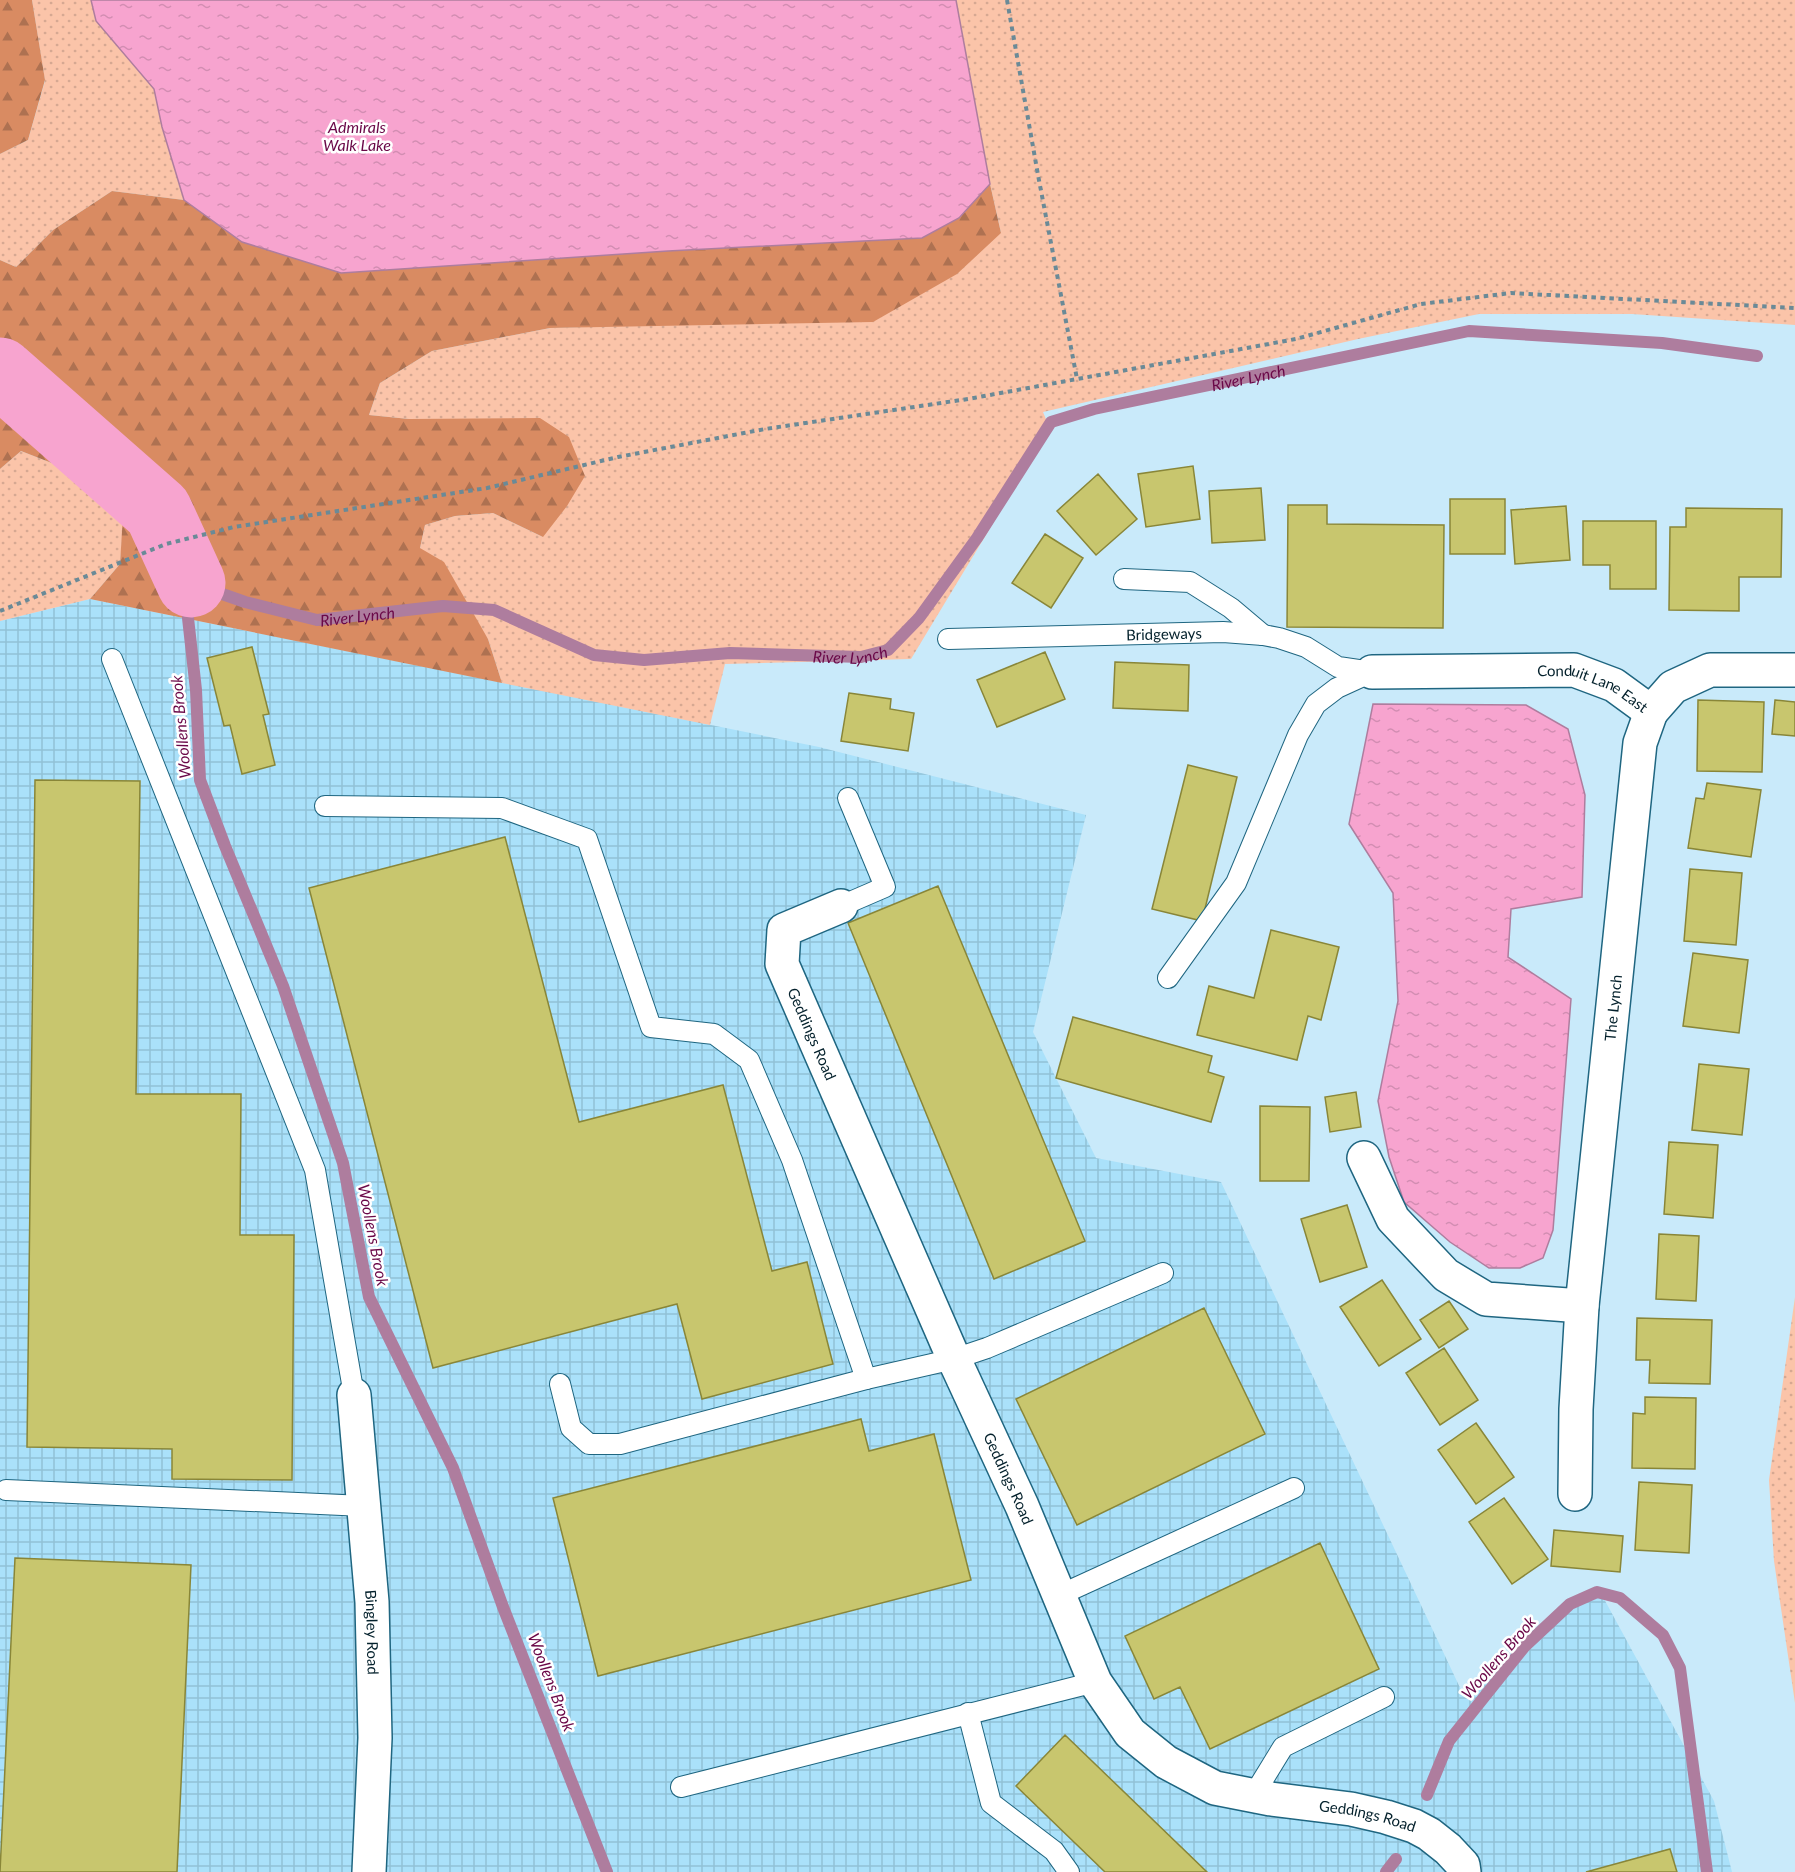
<svg xmlns="http://www.w3.org/2000/svg" width="1795" height="1872" font-family="Lato,sans-serif">
  <style>
    .industrial { fill: url(#industrial-grid) }
    .green { fill: url(#green-dots) }
    .forest { fill: url(#forest-firs) }
    .water { fill: url(#water-ripples); stroke: #ae7d9e; stroke-width: 1.5 }
    .lines { fill: none; stroke-linecap: round; stroke-linejoin: round }
    .stream { stroke: #ae7d9e; stroke-width: 12 }
    .river { stroke: #f7a4cf; stroke-width: 69 }
    .building { fill: #c8c66e; stroke: #898638; stroke-width: 1.5 }
    .service-casing { stroke: #1f6681; stroke-width: 22 }
    .minor-casing { stroke: #1f6681; stroke-width: 36 }
    .path { stroke: #6a8a97; stroke-width: 4; stroke-dasharray: 4.5 4.5; stroke-linecap: butt }
    .service { stroke: #fff; stroke-width: 20 }
    .minor { stroke: #fff; stroke-width: 33 }
    .labels { text-anchor: middle; dominant-baseline: central; stroke-width: 5; stroke-linejoin: round; paint-order: stroke }
    .street-label { font-size: 15px; fill: #04212c; stroke: #fff }
    .water-label { font-size: 16px; font-style: italic; fill: #6a0848; stroke: #fff }
  </style>
  <defs>
    <pattern id="industrial-grid" width="8" height="8" patternUnits="userSpaceOnUse" patternTransform="scale(1.5)"><rect width="8" height="8" fill="#aae1fa"/><path d="M0 4h8M4 0v8" fill="none" stroke="#91c1d6"/></pattern>
    <pattern id="green-dots" width="8" height="8" patternUnits="userSpaceOnUse" patternTransform="scale(1.5)"><rect width="8" height="8" fill="#fbc4a9"/><path d="M2 2h.1M6 6h.1" fill="none" stroke="#d6a892" stroke-width="1.8" stroke-linecap="round"/></pattern>
    <pattern id="forest-firs" width="22" height="20" patternUnits="userSpaceOnUse" patternTransform="scale(1.5)"><rect width="22" height="20" fill="#d98b62"/><path d="M5 1l3.5 6h-7zM16 11l3.5 6h-7z" fill="#ae7151"/></pattern>
    <pattern id="water-ripples" width="26" height="14" patternUnits="userSpaceOnUse" patternTransform="scale(1.5)"><rect width="26" height="14" fill="#f7a4cf"/><path d="M2 4q2-2 4 0t4 0M15 11q2-2 4 0t4 0" fill="none" stroke="#d28db2"/></pattern>
  </defs>
  <rect width="100%" height="100%" fill="#c9eafa"/>
  <!-- industrial -->
  <path class="industrial" d="M90,599L819,747L1086,815L1033,1032L1096,1158L1221,1182L1463,1694L1597,1586L1714,1801L1732,1872H0V621Z"/>
  <!-- green -->
  <path class="green" d="M32,0H91L97,21L154,89L162,127L184,200L112,191L53,230L16,267L0,260V154L28,140L45,81Z
    M956,0H1795V325L1632,314H1479L1358,339L1043,412L1050,429L911,659L725,664L710,725L502,683L488,639L420,548L425,525L455,516L493,513L543,537L409,419L369,415L380,383L432,351L550,328L654,325L1001,233L990,184Z
    M21,451L67,469L124,515L120,564L90,599L0,621V469Z
    M1795,1297V1703L1774,1561L1769,1480Z"/>
  <!-- forest -->
  <path class="forest" d="M0,0H32L45,80L28,140L0,154Z
    M990,184L1001,233L957,274L873,322L550,328L432,351L380,383L369,415L409,419L540,418L569,437L585,476L567,506L543,537L493,513L455,516L425,525L420,548L444,562L488,639L502,683L90,599L120,564L123,515L67,469L21,451L0,469V260L16,267L53,230L112,191L184,200L242,242L668,251L921,238L959,218Z"/>
  <!-- water -->
  <path class="water" d="M91,0H956L990,184L959,218L922,238L668,251L341,273L242,242L184,200L162,127L154,89L96,21Z
    M1373,704L1526,705L1568,729L1585,795L1582,897L1511,909L1508,957L1571,999L1553,1230L1543,1258L1520,1268H1489L1450,1242L1404,1202L1389,1157L1378,1101L1398,1001L1393,893L1349,824Z"/>
  <g class="lines">
    <!-- stream -->
    <g class="stream">
      <path d="M1427,1795L1449,1741L1525,1646L1570,1604L1597,1592L1620,1598L1663,1635L1680,1668L1707,1872"/>
      <path id="s1" d="M607,1872L503,1607L453,1468L369,1297L343,1163L283,986L225,846L200,780L196,690L188,618L191,583L245,602L317,620L443,606L494,610L594,655L644,660L730,653L861,657L888,650L919,618L977,538L1051,422L1094,409L1469,331L1662,343L1757,356"/>
      <path d="M1386,1872L1396,1859"/>
    </g>
    <!-- river -->
    <path class="river" d="M0,372L158,511L191,583"/>
  </g>
  <!-- building -->
  <path class="building" d="M1193,466L1200,519L1146,527L1138,474Z
    M1098,474L1137,519L1096,555L1057,511Z
    M1261,488L1265,540L1212,543L1209,491Z
    M1450,499H1505V554H1450Z
    M1288,505H1327V524L1444,525L1443,628L1287,627Z
    M1566,506L1570,560L1515,564L1511,510Z
    M1686,508L1782,509L1781,577H1739V611L1669,610L1670,527H1686Z
    M1583,521H1656V589H1610V565H1583Z
    M1045,534L1083,558L1051,608L1012,583Z
    M252,647L269,714L263,715L275,765L242,774L230,725L224,726L207,658Z
    M1045,652L1065,699L997,727L977,680Z
    M1115,662L1189,665L1188,711L1113,708Z
    M849,693L891,699L890,709L914,713L908,751L841,741Z
    M1698,700L1764,702L1762,772L1697,771Z
    M1775,700L1795,702V736L1772,734Z
    M1188,765L1237,777L1202,921L1152,909Z
    M35,780L140,781L136,1094H241L240,1235H294L292,1480L172,1479V1449L27,1447Z
    M1707,783L1761,790L1751,857L1688,848L1696,798L1704,799Z
    M505,837L579,1122L723,1085L772,1271L807,1262L833,1364L702,1399L677,1304L433,1368L309,888Z
    M1690,869L1742,873L1736,945L1684,941Z
    M938,886L1085,1241L994,1279L848,923Z
    M1271,930L1339,947L1321,1020L1308,1016L1297,1060L1197,1035L1209,986L1254,998Z
    M1693,953L1748,960L1739,1033L1683,1026Z
    M1073,1017L1212,1056L1208,1072L1224,1077L1211,1122L1056,1078Z
    M1699,1064L1749,1069L1742,1135L1692,1130Z
    M1356,1092L1361,1127L1330,1132L1325,1097Z
    M1260,1106L1310,1107L1309,1181H1260Z
    M1669,1142L1718,1145L1713,1218L1664,1214Z
    M1347,1205L1367,1267L1320,1282L1301,1219Z
    M1659,1234L1699,1236L1696,1301L1656,1299Z
    M1382,1280L1421,1339L1379,1366L1340,1307Z
    M1449,1301L1468,1329L1439,1348L1420,1320Z
    M1204,1308L1265,1434L1077,1525L1016,1399Z
    M1637,1318L1712,1320L1710,1384L1649,1383L1650,1360H1636Z
    M1444,1348L1478,1400L1440,1425L1406,1373Z
    M1645,1397L1696,1398L1695,1469L1632,1468L1633,1413L1645,1414Z
    M861,1419L869,1451L934,1434L971,1580L598,1676L553,1498Z
    M1476,1423L1514,1477L1476,1504L1438,1450Z
    M1639,1482L1692,1485L1689,1553L1635,1550Z
    M1504,1498L1548,1559L1512,1584L1469,1522Z
    M1554,1530L1623,1536L1620,1572L1551,1566Z
    M1320,1543L1379,1669L1210,1749L1180,1687L1154,1699L1125,1636Z
    M15,1558L191,1565L177,1872H0Z
    M1065,1735L1207,1872H1105L1016,1786Z
    M1670,1849L1677,1872H1586Z"/>
  <g class="lines">
    <defs>
      <g id="service">
        <path d="M1124,579L1190,582L1231,608L1263,635"/>
        <path id="s2" d="M948,639L1223,632L1263,635L1279,638L1306,647L1338,667L1372,672"/>
        <path d="M112,659L315,1170L354,1395"/>
        <path d="M325,806L502,808L587,839L651,1027L714,1034L749,1060L792,1160L866,1379"/>
        <path d="M841,906L885,887L848,798"/>
        <path d="M1168,978L1236,883L1298,735L1316,704L1337,688L1372,672"/>
        <path d="M560,1384L571,1428L589,1444H620L866,1379L954,1359L987,1348L1163,1273"/>
        <path d="M6,1490L364,1506"/>
        <path d="M1060,1595L1294,1488"/>
        <path d="M968,1713L991,1803L1054,1851L1069,1872"/>
        <path d="M681,1787L1095,1682"/>
        <path d="M1253,1796L1283,1747L1384,1697"/>
      </g>
      <g id="minor">
        <path id="s3" d="M1372,672L1574,670L1614,685L1651,712L1673,687L1710,670H1795"/>
        <path id="s4" d="M841,906L784,930L782,964L954,1359L1022,1506L1095,1682L1130,1733L1166,1762L1215,1788L1271,1799L1351,1809L1386,1817L1414,1826L1429,1834L1448,1849L1463,1865L1464,1872"/>
        <path d="M1364,1158L1393,1219L1446,1275L1486,1299L1582,1306"/>
        <path id="s5" d="M354,1395L372,1602L375,1738L369,1872"/>
        <path id="s6" d="M1575,1494L1576,1409L1582,1306L1640,743L1651,712"/>
      </g>
    </defs>
    <!-- service casing -->
    <use href="#service" class="service-casing"/>
    <!-- minor casing -->
    <use href="#minor" class="minor-casing"/>
    <!-- path -->
    <path class="path" d="M1007,0L1038,175L1077,379
      M0,611L166,544L234,527L487,488L618,457L765,429L968,399L1296,339L1421,304L1511,293L1795,308"/>
    <!-- service -->
    <use href="#service" class="service"/>
    <!-- minor -->
    <use href="#minor" class="minor"/>
  </g>
  <g class="labels">
    <!-- street labels -->
    <g class="street-label">
      <text stroke="none"><textPath href="#s2" startOffset="216">Bridgeways</textPath></text>
      <text stroke="none"><textPath href="#s3" startOffset="225">Conduit Lane East</textPath></text>
      <text stroke="none"><textPath href="#s6" startOffset="488">The Lynch</textPath></text>
      <text stroke="none"><textPath href="#s4" startOffset="172">Geddings Road</textPath></text>
      <text stroke="none"><textPath href="#s4" startOffset="658">Geddings Road</textPath></text>
      <text stroke="none"><textPath href="#s5" startOffset="238">Bingley Road</textPath></text>
      <text stroke="none"><textPath href="#s4" startOffset="1198">Geddings Road</textPath></text>
    </g>
    <!-- water labels -->
    <g class="water-label">
      <text x="357" y="126">Admirals<tspan x="357" dy="18">Walk Lake</tspan></text>
      <text stroke="none"><textPath href="#s1" startOffset="2564">River Lynch</textPath></text>
      <text stroke="none"><textPath href="#s1" startOffset="1538">River Lynch</textPath></text>
      <text stroke="none"><textPath href="#s1" startOffset="2042">River Lynch</textPath></text>
      <text transform="translate(180 727) rotate(-95)">Woollens Brook</text>
      <text transform="translate(374 1235) rotate(79)">Woollens Brook</text>
      <text transform="translate(1498 1657) rotate(-49)">Woollens Brook</text>
      <text transform="translate(552 1682) rotate(69)">Woollens Brook</text>
    </g>
  </g>
</svg>
